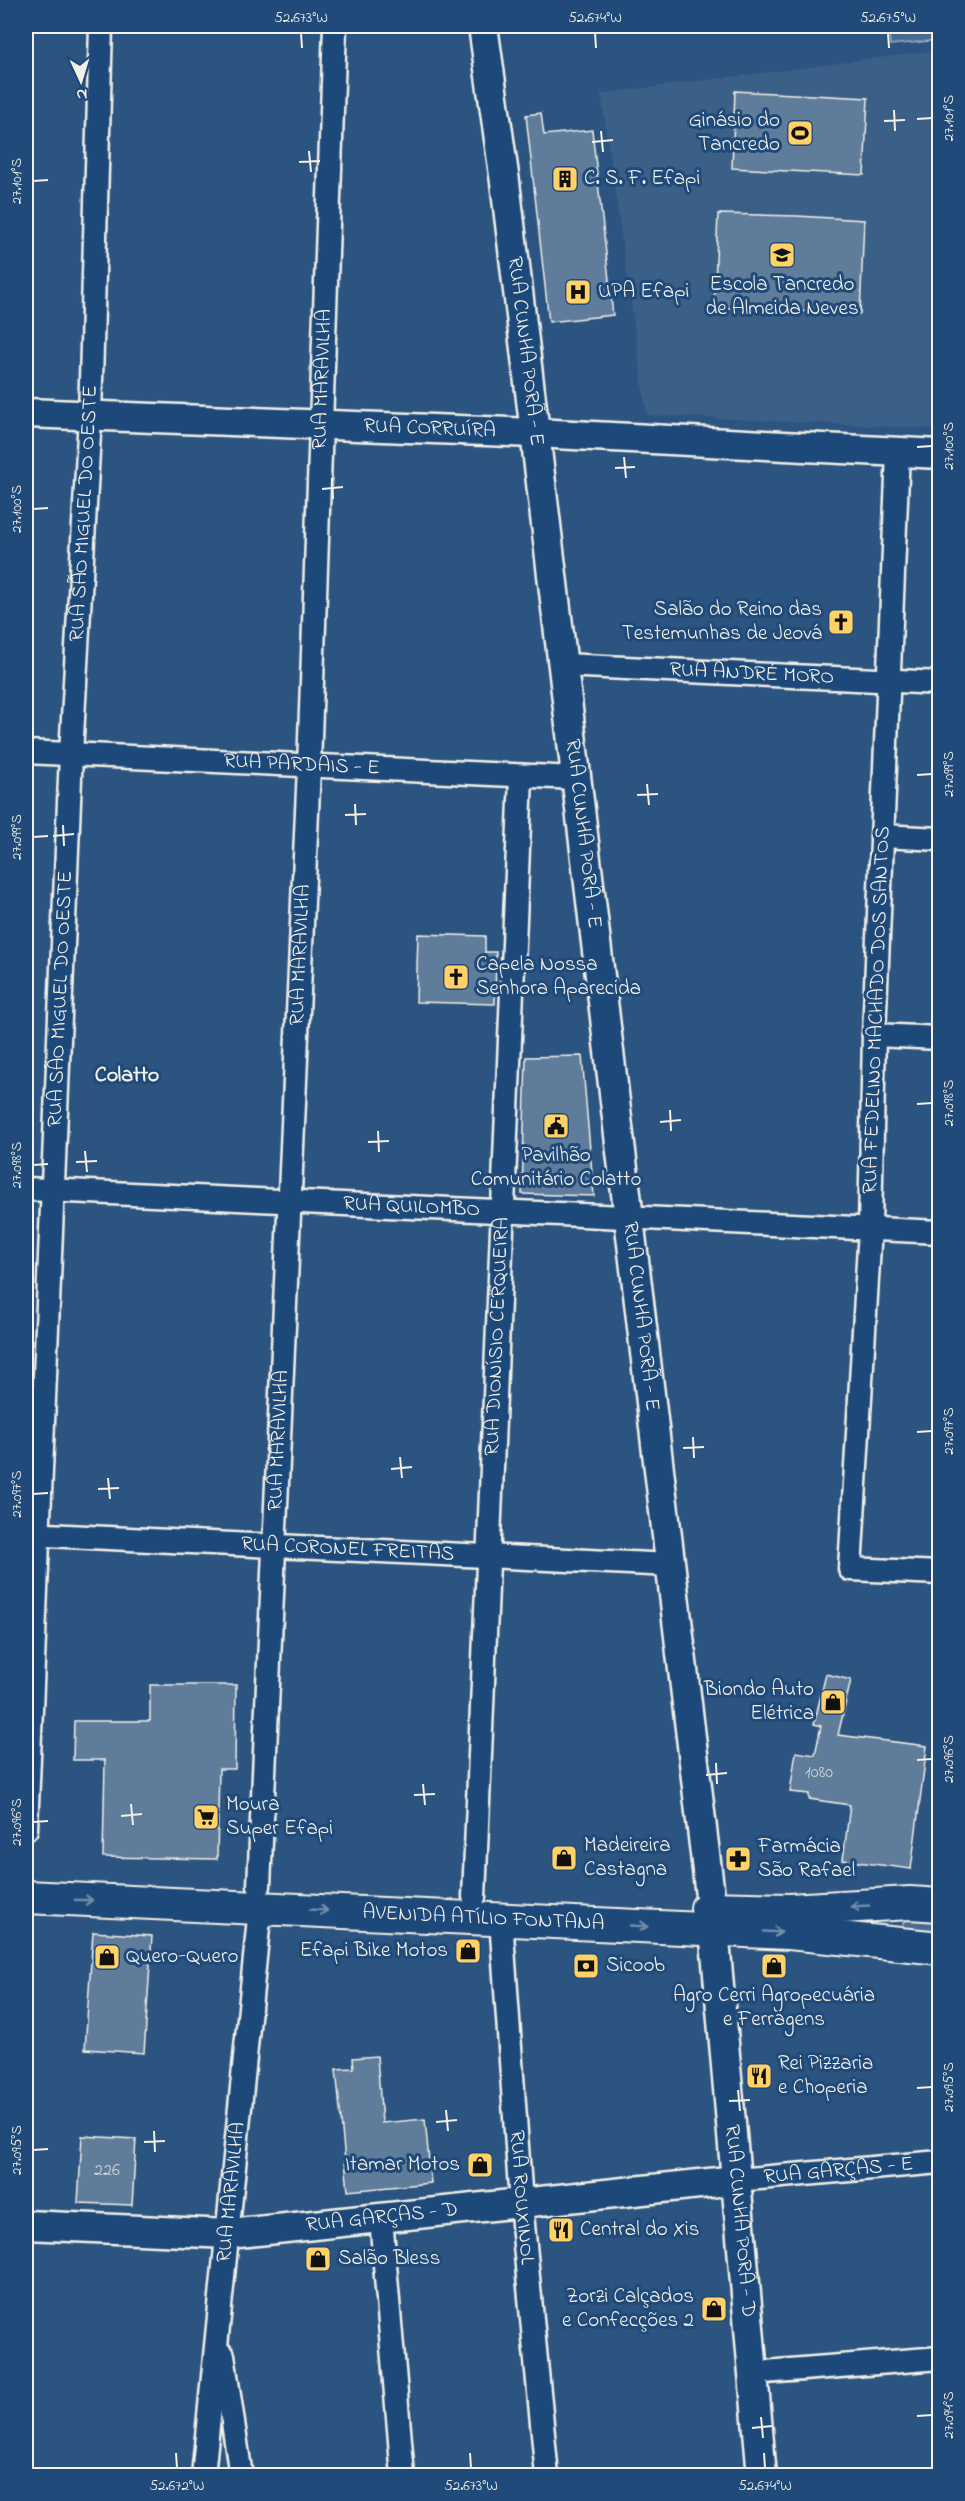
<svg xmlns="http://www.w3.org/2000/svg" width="965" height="2501" font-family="'Indie Flower',sans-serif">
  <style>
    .built { fill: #3b6088 }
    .green { fill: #496b90; stroke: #9eaebc; stroke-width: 1.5 }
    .building { fill: #5e7b9a; stroke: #f4f1e8; stroke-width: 1.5 }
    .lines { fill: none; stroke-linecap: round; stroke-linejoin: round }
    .minor-casing { stroke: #f4f1e8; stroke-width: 27 }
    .tertiary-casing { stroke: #f4f1e8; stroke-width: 33 }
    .secondary-casing { stroke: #f4f1e8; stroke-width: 36 }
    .minor { stroke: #1f4a7a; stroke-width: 22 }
    .tertiary { stroke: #1f4a7a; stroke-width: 28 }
    .secondary { stroke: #1f4a7a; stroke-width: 32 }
    .oneway { stroke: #748da6 }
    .ticks { fill: none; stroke: #f4f1e8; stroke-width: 2 }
    .labels { text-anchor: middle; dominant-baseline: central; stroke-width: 6; stroke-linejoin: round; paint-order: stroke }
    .number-label { font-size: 18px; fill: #ced4d4 }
    .poi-label { font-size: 21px; fill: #f4f1e8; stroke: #1f4a7a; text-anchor: start }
    .street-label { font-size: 21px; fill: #f4f1e8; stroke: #1f4a7a }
    .neighbourhood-label { font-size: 22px; font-weight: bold; fill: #f4f1e8; stroke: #1f4a7a }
    .neatline { fill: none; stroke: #f4f1e8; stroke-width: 2 }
    .ticks-label { font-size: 15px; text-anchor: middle; fill: #f4f1e8 }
  </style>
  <rect width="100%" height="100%" fill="#2c5481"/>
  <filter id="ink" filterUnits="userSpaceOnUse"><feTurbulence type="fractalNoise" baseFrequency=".0167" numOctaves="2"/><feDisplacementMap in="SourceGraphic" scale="12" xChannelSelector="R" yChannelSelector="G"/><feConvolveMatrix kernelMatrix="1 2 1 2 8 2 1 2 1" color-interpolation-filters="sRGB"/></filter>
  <g filter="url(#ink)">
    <!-- built -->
    <path class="built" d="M939,50V429L647,415L601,94Z"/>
    <!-- green -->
    <path class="green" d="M888,26H939V40L890,45Z
      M909,1916L939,1918V1940L903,1932V1923Z"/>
    <!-- building -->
    <path class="building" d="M735,91L868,98L864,175L732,168Z
      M541,113L544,135L592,130L613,315L549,322L526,115Z
      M718,214L797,216L864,220L860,314L714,307Z
      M418,934L485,936V952H496L495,1004L416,1002Z
      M582,1056L594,1196L522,1194L526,1057Z
      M826,1674L851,1680L838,1735L927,1746L911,1869L843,1860L850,1805L809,1799V1794L790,1792L796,1752L815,1755L821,1726L814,1724Z
      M150,1685H236L235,1769H219L217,1859L103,1857L105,1760H73L74,1721H150Z
      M93,1932L152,1936L144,2053L85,2049Z
      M377,2056L382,2123L425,2119L431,2183L348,2191L336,2069L354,2068L353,2058Z
      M82,2136L136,2139L132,2205L78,2203Z"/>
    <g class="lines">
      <defs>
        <g id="minor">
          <path d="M898,452L874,1035L870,1228L850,1569L940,1573"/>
          <path id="s1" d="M563,665L940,683"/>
          <path id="s2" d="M26,752L576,778"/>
          <path d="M882,836L940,839"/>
          <path d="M874,1035L940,1038"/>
          <path id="s3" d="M26,1189L940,1232"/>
          <path id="s4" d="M26,1534L671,1565"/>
          <path id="s5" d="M26,1829L71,754L90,416L101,26"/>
          <path id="s6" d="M259,1886L309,767L335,26"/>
          <path id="s7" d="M474,1897L521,777"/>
          <path id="s8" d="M501,1919L521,2203L547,2476"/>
          <path id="s9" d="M737,2180L940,2162"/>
          <path d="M381,2218L403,2476"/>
          <path d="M223,2355L241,2476"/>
          <path d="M753,2373L940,2358"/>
          <path id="s10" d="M203,2476L260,1908"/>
        </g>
        <g id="tertiary">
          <path id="s11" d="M483,26L505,182L714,1929L762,2476"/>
          <path id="s12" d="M26,413L535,433L940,454"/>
          <path id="s13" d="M26,2225L229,2234L737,2180"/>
        </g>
        <g id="secondary">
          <path id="s14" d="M26,1897L789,1933L940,1948"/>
          <path d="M707,1908L789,1910L910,1903L940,1905"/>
        </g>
      </defs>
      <!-- minor casing -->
      <use href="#minor" class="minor-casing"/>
      <!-- tertiary casing -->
      <use href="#tertiary" class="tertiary-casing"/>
      <!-- secondary casing -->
      <use href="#secondary" class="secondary-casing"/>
      <!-- minor -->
      <use href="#minor" class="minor"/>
      <!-- tertiary -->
      <use href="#tertiary" class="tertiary"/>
      <!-- secondary -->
      <use href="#secondary" class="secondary"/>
    </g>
    <!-- one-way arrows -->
    <defs><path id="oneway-shaft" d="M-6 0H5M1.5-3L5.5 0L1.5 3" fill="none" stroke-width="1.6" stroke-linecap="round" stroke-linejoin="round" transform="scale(1.5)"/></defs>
    <g class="oneway">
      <use href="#oneway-shaft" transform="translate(84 1900) rotate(2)"/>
      <use href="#oneway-shaft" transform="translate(860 1906) rotate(177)"/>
      <use href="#oneway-shaft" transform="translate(319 1910) rotate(3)"/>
      <use href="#oneway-shaft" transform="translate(639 1926) rotate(3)"/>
      <use href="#oneway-shaft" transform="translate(773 1932) rotate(3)"/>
    </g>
  </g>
  <!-- ticks -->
  <path class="ticks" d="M301,33L302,48M595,33L596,48M888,33L889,48M894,110L895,131M917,119L932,118M884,121L905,120M601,131L603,152M592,142L613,140M309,151L311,172M299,162L320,161M33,181L48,180M917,447L932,446M624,457L626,478M615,468L635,467M332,478L333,499M322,489L343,487M33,509L48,508M917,775L932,774M647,784L649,805M637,795L658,794M355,804L356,825M345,815L366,814M63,825L64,846M53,836L74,834M33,837L48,836M917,1104L932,1103M670,1110L671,1131M660,1122L681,1120M378,1131L379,1152M368,1142L389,1141M85,1151L87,1172M76,1162L97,1161M33,1165L48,1164M917,1432L932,1431M693,1437L694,1458M683,1448L704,1447M400,1457L402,1478M391,1469L412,1467M108,1478L110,1499M98,1489L119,1488M33,1494L48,1493M917,1760L932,1759M716,1763L717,1784M706,1775L727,1773M423,1784L425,1805M414,1795L435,1794M131,1804L133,1825M121,1816L142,1814M33,1822L48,1821M917,2088L932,2087M738,2090L740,2111M729,2101L750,2100M446,2110L448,2131M436,2122L457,2120M154,2131L155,2152M144,2142L165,2141M33,2150L48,2149M917,2416L932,2415M761,2417L763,2438M752,2428L772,2426M176,2453L177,2468M470,2453L471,2468M764,2453L765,2468"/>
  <!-- icons -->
  <defs>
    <symbol id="stadium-square" viewBox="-11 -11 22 22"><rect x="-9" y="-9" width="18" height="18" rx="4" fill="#ffd166" stroke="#1f4a7a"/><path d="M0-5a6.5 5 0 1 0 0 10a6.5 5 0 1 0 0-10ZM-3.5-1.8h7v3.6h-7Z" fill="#111"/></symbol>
    <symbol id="building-square" viewBox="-11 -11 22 22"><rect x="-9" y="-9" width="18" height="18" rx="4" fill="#ffd166" stroke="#1f4a7a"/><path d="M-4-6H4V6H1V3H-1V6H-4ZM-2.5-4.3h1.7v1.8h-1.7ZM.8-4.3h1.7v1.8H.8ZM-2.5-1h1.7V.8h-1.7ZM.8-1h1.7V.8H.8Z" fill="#111"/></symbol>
    <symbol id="school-square" viewBox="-11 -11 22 22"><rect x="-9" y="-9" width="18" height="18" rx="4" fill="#ffd166" stroke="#1f4a7a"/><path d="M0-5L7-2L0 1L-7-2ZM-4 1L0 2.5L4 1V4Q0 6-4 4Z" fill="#111"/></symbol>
    <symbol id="hospital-square" viewBox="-11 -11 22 22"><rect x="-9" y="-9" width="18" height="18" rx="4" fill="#ffd166" stroke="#1f4a7a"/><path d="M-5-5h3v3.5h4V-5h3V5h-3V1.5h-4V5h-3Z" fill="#111"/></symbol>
    <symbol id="church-square" viewBox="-11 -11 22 22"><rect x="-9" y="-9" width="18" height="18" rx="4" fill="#ffd166" stroke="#1f4a7a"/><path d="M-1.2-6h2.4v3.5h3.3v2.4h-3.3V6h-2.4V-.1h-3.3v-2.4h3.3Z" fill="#111"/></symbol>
    <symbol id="civic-square" viewBox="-11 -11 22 22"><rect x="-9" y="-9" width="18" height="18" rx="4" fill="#ffd166" stroke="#1f4a7a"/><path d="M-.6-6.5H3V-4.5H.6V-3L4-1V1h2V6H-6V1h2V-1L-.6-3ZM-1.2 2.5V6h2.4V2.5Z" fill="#111"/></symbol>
    <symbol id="shop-square" viewBox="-11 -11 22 22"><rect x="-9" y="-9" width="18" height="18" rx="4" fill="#ffd166" stroke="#1f4a7a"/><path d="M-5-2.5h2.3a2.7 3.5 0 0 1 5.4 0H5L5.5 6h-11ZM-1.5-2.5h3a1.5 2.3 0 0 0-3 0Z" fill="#111"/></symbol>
    <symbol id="supermarket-square" viewBox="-11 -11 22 22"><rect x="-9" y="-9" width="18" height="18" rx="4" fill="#ffd166" stroke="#1f4a7a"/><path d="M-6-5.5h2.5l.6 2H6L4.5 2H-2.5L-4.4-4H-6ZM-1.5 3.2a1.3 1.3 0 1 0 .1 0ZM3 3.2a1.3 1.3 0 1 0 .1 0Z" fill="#111"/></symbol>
    <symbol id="pharmacy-square" viewBox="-11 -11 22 22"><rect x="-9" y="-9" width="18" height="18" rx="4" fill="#ffd166" stroke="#1f4a7a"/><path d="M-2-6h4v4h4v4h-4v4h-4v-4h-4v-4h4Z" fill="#111"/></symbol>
    <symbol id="bank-square" viewBox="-11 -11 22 22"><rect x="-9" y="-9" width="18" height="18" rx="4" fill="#ffd166" stroke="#1f4a7a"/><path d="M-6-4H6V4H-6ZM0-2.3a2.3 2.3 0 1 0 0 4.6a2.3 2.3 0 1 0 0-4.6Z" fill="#111"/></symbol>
    <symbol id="restaurant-square" viewBox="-11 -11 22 22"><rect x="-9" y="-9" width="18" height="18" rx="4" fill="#ffd166" stroke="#1f4a7a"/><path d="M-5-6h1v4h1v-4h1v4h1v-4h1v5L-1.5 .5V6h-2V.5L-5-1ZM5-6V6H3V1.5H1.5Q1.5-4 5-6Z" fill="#111"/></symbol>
  </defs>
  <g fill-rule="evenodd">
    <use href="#stadium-square" x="785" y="118" width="30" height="30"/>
    <use href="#building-square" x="550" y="164" width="30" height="30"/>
    <use href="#school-square" x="767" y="240" width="30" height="30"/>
    <use href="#hospital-square" x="563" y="277" width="30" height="30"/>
    <use href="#church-square" x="826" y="607" width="30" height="30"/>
    <use href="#church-square" x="441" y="962" width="30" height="30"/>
    <use href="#civic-square" x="541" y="1111" width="30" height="30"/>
    <use href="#shop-square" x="818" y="1687" width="30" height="30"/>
    <use href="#supermarket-square" x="191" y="1802" width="30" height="30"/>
    <use href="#shop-square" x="549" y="1843" width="30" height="30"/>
    <use href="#pharmacy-square" x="723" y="1844" width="30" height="30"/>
    <use href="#shop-square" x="453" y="1936" width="30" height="30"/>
    <use href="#shop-square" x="92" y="1942" width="30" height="30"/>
    <use href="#bank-square" x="571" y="1951" width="30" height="30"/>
    <use href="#shop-square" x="759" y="1951" width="30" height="30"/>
    <use href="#restaurant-square" x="744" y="2061" width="30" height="30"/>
    <use href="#shop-square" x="465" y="2150" width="30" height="30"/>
    <use href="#restaurant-square" x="546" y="2215" width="30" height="30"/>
    <use href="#shop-square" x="303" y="2244" width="30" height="30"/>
    <use href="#shop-square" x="699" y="2294" width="30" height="30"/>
  </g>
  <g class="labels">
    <!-- number labels -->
    <g class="number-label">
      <text x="819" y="1773">1080</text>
      <text x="107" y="2171">226</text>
    </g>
    <!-- poi labels -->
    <g class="poi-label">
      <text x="780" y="121" text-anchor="end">Ginásio do<tspan x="780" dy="24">Tancredo</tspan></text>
      <text x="584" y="179">C. S. F. Efapi</text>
      <text x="782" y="285" text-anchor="middle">Escola Tancredo<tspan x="782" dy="24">de Almeida Neves</tspan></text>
      <text x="598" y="292">UPA Efapi</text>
      <text x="822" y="610" text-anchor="end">Salão do Reino das<tspan x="822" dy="24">Testemunhas de Jeová</tspan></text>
      <text x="476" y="965">Capela Nossa<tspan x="476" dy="24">Senhora Aparecida</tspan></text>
      <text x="556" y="1156" text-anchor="middle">Pavilhão<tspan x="556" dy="24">Comunitário Colatto</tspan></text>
      <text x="814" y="1690" text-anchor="end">Biondo Auto<tspan x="814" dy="24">Elétrica</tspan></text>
      <text x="226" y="1805">Moura<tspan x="226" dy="24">Super Efapi</tspan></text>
      <text x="584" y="1846">Madeireira<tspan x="584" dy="24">Castagna</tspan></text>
      <text x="758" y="1847">Farmácia<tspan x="758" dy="24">São Rafael</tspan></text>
      <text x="448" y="1951" text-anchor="end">Efapi Bike Motos</text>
      <text x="126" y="1957">Quero-Quero</text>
      <text x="606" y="1966">Sicoob</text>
      <text x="774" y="1996" text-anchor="middle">Agro Cerri Agropecuária<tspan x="774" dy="24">e Ferragens</tspan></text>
      <text x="778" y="2064">Rei Pizzaria<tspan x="778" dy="24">e Choperia</tspan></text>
      <text x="460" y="2165" text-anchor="end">Itamar Motos</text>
      <text x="580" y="2230">Central do Xis</text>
      <text x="338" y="2259">Salão Bless</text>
      <text x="694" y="2297" text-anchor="end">Zorzi Calçados<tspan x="694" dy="24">e Confecções 2</tspan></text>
    </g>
    <!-- street labels -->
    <g class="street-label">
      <text stroke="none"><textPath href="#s11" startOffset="328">RUA CUNHA PORÃ - E</textPath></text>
      <text stroke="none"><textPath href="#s6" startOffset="1508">RUA MARAVILHA</textPath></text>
      <text stroke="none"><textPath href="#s12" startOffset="404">RUA CORRUÍRA</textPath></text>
      <text stroke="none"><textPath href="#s5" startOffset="1317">RUA SÃO MIGUEL DO OESTE</textPath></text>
      <text stroke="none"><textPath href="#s1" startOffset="189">RUA ANDRÉ MORO</textPath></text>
      <text stroke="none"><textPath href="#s2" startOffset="276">RUA PARDAIS - E</textPath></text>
      <text stroke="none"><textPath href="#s11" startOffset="814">RUA CUNHA PORÃ - E</textPath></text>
      <text stroke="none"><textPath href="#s6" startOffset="932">RUA MARAVILHA</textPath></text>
      <text stroke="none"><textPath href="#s5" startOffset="831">RUA SÃO MIGUEL DO OESTE</textPath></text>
      <text transform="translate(877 1010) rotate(-88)">RUA FEDELINO MACHADO DOS SANTOS</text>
      <text stroke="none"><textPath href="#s3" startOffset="386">RUA QUILOMBO</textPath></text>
      <text stroke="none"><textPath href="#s11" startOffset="1300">RUA CUNHA PORÃ - E</textPath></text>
      <text stroke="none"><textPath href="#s7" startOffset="561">RUA DIONÍSIO CERQUEIRA</textPath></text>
      <text stroke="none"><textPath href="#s6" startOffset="446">RUA MARAVILHA</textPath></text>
      <text stroke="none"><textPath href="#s4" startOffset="322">RUA CORONEL FREITAS</textPath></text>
      <text stroke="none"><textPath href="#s14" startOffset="458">AVENIDA ATÍLIO FONTANA</textPath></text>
      <text stroke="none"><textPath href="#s9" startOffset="102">RUA GARÇAS - E</textPath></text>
      <text stroke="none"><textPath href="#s10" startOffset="285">RUA MARAVILHA</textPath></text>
      <text stroke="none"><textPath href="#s8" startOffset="279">RUA ROUXINOL</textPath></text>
      <text stroke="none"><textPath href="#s13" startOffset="357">RUA GARÇAS - D</textPath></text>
      <text stroke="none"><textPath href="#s11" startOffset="2210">RUA CUNHA PORÃ - D</textPath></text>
    </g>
    <!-- neighbourhood labels -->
    <g class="neighbourhood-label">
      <text x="127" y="1076">Colatto</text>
    </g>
  </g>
  <!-- margin -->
  <rect width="965" height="2501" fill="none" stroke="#1f4a7a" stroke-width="66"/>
  <!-- north arrow -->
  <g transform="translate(81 81) rotate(176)" stroke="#1f4a7a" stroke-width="4.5" paint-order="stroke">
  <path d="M0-4.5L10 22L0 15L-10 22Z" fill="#f4f1e8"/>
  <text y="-9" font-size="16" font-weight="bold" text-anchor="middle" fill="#f4f1e8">N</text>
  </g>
  <rect x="33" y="33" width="899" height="2435" class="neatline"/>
  <g class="ticks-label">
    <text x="301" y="22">52.673°W</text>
    <text x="595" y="22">52.674°W</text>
    <text x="888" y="22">52.675°W</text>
    <text transform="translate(948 118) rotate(-90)" y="5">27.101°S</text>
    <text transform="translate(16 181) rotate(-90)" y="5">27.101°S</text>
    <text transform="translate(948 446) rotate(-90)" y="5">27.100°S</text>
    <text transform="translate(16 509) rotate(-90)" y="5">27.100°S</text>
    <text transform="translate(948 774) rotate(-90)" y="5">27.099°S</text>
    <text transform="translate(16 837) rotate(-90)" y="5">27.099°S</text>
    <text transform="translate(948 1103) rotate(-90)" y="5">27.098°S</text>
    <text transform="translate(16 1165) rotate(-90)" y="5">27.098°S</text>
    <text transform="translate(948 1431) rotate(-90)" y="5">27.097°S</text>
    <text transform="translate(16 1494) rotate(-90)" y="5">27.097°S</text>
    <text transform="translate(948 1759) rotate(-90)" y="5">27.096°S</text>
    <text transform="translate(16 1822) rotate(-90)" y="5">27.096°S</text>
    <text transform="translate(948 2087) rotate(-90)" y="5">27.095°S</text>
    <text transform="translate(16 2150) rotate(-90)" y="5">27.095°S</text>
    <text transform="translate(948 2415) rotate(-90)" y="5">27.094°S</text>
    <text x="177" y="2490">52.672°W</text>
    <text x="471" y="2490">52.673°W</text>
    <text x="765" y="2490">52.674°W</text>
  </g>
</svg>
